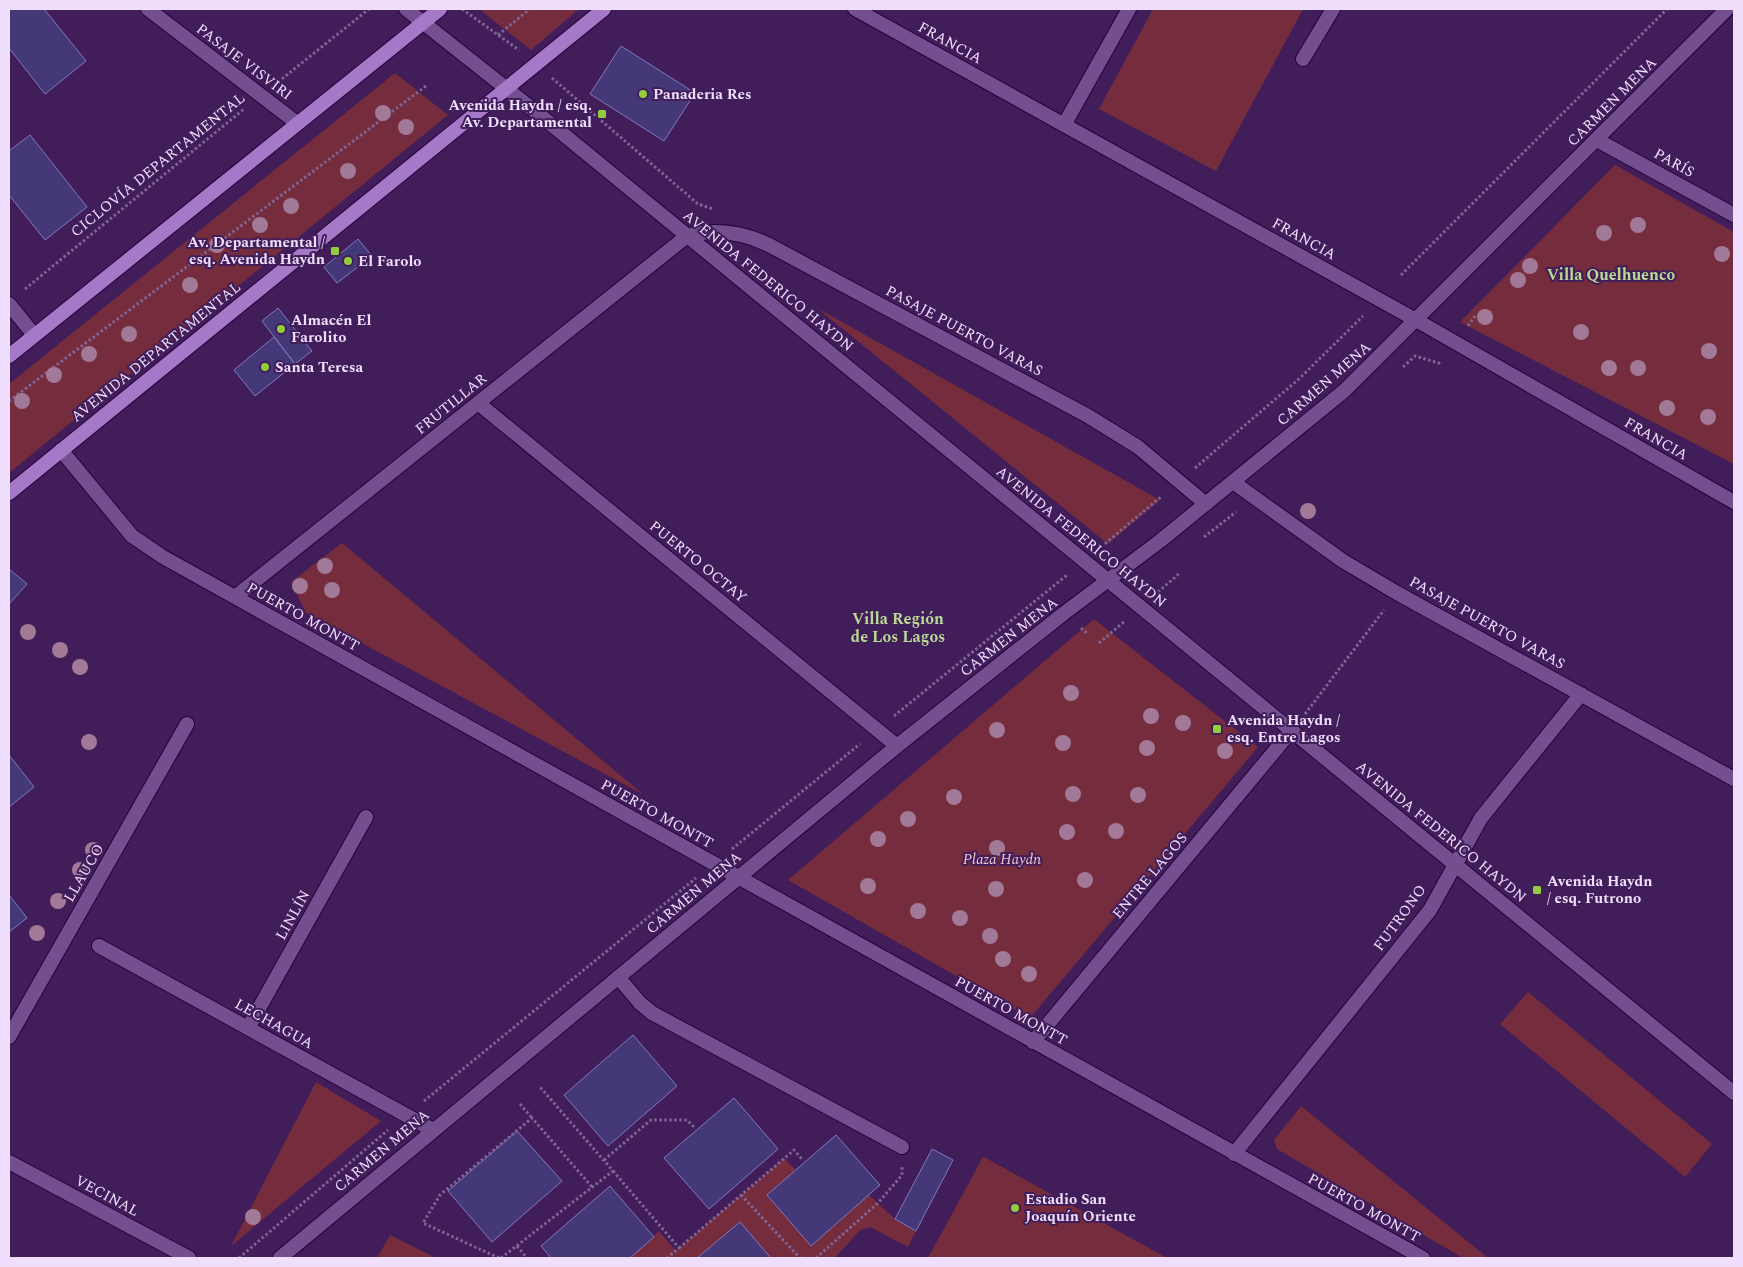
<svg xmlns="http://www.w3.org/2000/svg" width="1743" height="1267" font-family="Spectral,serif">
  <style>
    .green { fill: #752d3d }
    .building { fill: #443878; stroke: #8379c1 }
    .lines { fill: none; stroke-linecap: round; stroke-linejoin: round }
    .service-casing { stroke: #28003d; stroke-width: 16 }
    .minor-casing { stroke: #28003d; stroke-width: 16 }
    .tertiary-casing { stroke: #28003d; stroke-width: 16 }
    .primary-casing { stroke: #28003d; stroke-width: 16 }
    .path { stroke: #816496; stroke-width: 3; stroke-dasharray: 2.5 2.5; stroke-linecap: butt }
    .service { stroke: #744f90; stroke-width: 14 }
    .minor { stroke: #744f90; stroke-width: 14 }
    .tertiary { stroke: #744f90; stroke-width: 14 }
    .primary { stroke: #a579c7; stroke-width: 14 }
    .tree { fill: #a37998 }
    .poi-dot { fill: #93cd3d; stroke: #411d5a; stroke-width: 2 }
    .labels { text-anchor: middle; dominant-baseline: central; stroke-width: 4; stroke-linejoin: round; paint-order: stroke }
    .street-label { font-size: 15px; fill: #efdffd; stroke: #411d5a }
    .poi-label { font-size: 15px; font-weight: bold; fill: #efdffd; stroke: #411d5a; text-anchor: start }
    .park-label { font-size: 15px; font-style: italic; fill: #f3c4ca; stroke: #411d5a }
    .neighbourhood-label { font-size: 16px; font-weight: bold; fill: #b9da94; stroke: #411d5a }
  </style>
  <rect width="100%" height="100%" fill="#411d5a"/>
  <!-- green -->
  <path class="green" d="M479,9H579L531,50Z
    M1153,9H1303L1216,171L1099,109Z
    M395,73L448,115L9,473V384Z
    M1615,165L1734,232V464L1460,322Z
    M817,308L1160,500L1108,544Z
    M342,543L644,795L306,613L291,582Z
    M1094,619L1258,747L1030,1018L788,880Z
    M1528,992L1712,1144L1685,1177L1500,1024Z
    M316,1082L381,1121L231,1246Z
    M1301,1106L1488,1258H1463L1277,1149L1274,1140Z
    M983,1157H984L1167,1258H928Z
    M784,1158L796,1170L767,1195L811,1246L869,1195L895,1219L916,1231L908,1247L870,1227L860,1230L835,1258H630L659,1231L676,1251Z
    M390,1235L436,1258H377Z"/>
  <!-- building -->
  <path class="building" d="M9,9H44L86,61L45,94L9,48Z
    M621,46L695,93L664,141L590,94Z
    M30,135L87,207L45,240L9,195V151Z
    M358,239L372,256L337,283L324,267Z
    M278,308L312,351L295,364L262,321Z
    M274,337L295,364L255,396L234,370Z
    M9,569L27,584L9,604Z
    M9,755L34,787L9,807Z
    M9,895L27,918L9,932Z
    M633,1035L677,1086L608,1146L564,1095Z
    M734,1098L778,1149L709,1209L664,1158Z
    M517,1131L562,1181L492,1242L448,1191Z
    M836,1135L880,1185L811,1246L767,1195Z
    M932,1149L953,1160L916,1231L895,1219Z
    M610,1186L654,1237L630,1258H551L541,1246Z
    M740,1222L771,1258H697Z"/>
  <g class="lines">
    <defs>
      <path id="service" d="M9,304L34,335
        M618,977L640,1003L652,1013L902,1147"/>
      <path id="minor" d="M148,9L297,123
        M855,9L1416,320L1734,502
        M1303,59L1333,9
        M1064,125L1129,9
        M1597,140L1734,215
        M478,403L897,746
        M61,450L132,536L163,557L1423,1258
        M1233,482L1343,561L1397,593L1734,779
        M235,597L687,236C716,228 742,232 769,245L1088,416L1138,447L1206,504
        M99,946L433,1130
        M248,1028L366,817
        M9,1037L187,724
        M1033,1042L1292,730
        M1234,1154L1430,910L1481,818L1581,694
        M9,1162L189,1258
        M280,1258L897,746L1063,614L1160,541L1344,391L1727,9"/>
      <path id="tertiary" d="M406,9L541,116L1734,1093"/>
      <path id="primary" d="M9,356L440,9
        M9,493L604,9"/>
    </defs>
    <!-- service casing -->
    <use href="#service" class="service-casing"/>
    <!-- minor casing -->
    <use href="#minor" class="minor-casing"/>
    <!-- tertiary casing -->
    <use href="#tertiary" class="tertiary-casing"/>
    <!-- primary casing -->
    <use href="#primary" class="primary-casing"/>
    <!-- path -->
    <path class="path" d="M462,9L519,50
      M498,35L530,9
      M552,78L698,204L713,209
      M278,82L369,9
      M1401,275L1667,9
      M25,289L244,109
      M1468,326L1475,316
      M1403,367L1415,356L1439,363L1441,360
      M9,401L426,86
      M1195,468L1300,378L1363,316
      M1204,537L1236,512
      M1101,547L1162,496
      M1158,592L1180,573
      M1081,628L1088,634
      M1099,643L1125,621
      M1305,714L1384,610
      M894,716L1067,575
      M732,849L860,744
      M424,1101L696,878
      M520,1104L532,1118
      M604,1160L651,1120H687L694,1127
      M613,1171L679,1248L667,1258
      M741,1195L800,1258
      M517,1246L527,1258
      M679,1248L794,1150L802,1159
      M239,1258L388,1130
      M499,1258L423,1223L440,1195L532,1118L592,1187
      M501,1258L613,1171L540,1087
      M816,1258L878,1203L902,1175V1167"/>
    <!-- service -->
    <use href="#service" class="service"/>
    <!-- minor -->
    <use href="#minor" class="minor"/>
    <!-- tertiary -->
    <use href="#tertiary" class="tertiary"/>
    <!-- primary -->
    <use href="#primary" class="primary"/>
  </g>
  <!-- trees -->
  <g class="tree">
    <circle cx="383" cy="113" r="8"/>
    <circle cx="406" cy="127" r="8"/>
    <circle cx="348" cy="171" r="8"/>
    <circle cx="291" cy="206" r="8"/>
    <circle cx="260" cy="225" r="8"/>
    <circle cx="1638" cy="225" r="8"/>
    <circle cx="1604" cy="233" r="8"/>
    <circle cx="217" cy="245" r="8"/>
    <circle cx="1722" cy="254" r="8"/>
    <circle cx="1530" cy="266" r="8"/>
    <circle cx="1518" cy="280" r="8"/>
    <circle cx="190" cy="285" r="8"/>
    <circle cx="1485" cy="317" r="8"/>
    <circle cx="1581" cy="332" r="8"/>
    <circle cx="129" cy="334" r="8"/>
    <circle cx="1709" cy="351" r="8"/>
    <circle cx="89" cy="354" r="8"/>
    <circle cx="1609" cy="368" r="8"/>
    <circle cx="1638" cy="368" r="8"/>
    <circle cx="54" cy="375" r="8"/>
    <circle cx="22" cy="401" r="8"/>
    <circle cx="1667" cy="408" r="8"/>
    <circle cx="1708" cy="417" r="8"/>
    <circle cx="1308" cy="511" r="8"/>
    <circle cx="325" cy="566" r="8"/>
    <circle cx="300" cy="586" r="8"/>
    <circle cx="332" cy="590" r="8"/>
    <circle cx="28" cy="632" r="8"/>
    <circle cx="60" cy="650" r="8"/>
    <circle cx="80" cy="667" r="8"/>
    <circle cx="1071" cy="693" r="8"/>
    <circle cx="1151" cy="716" r="8"/>
    <circle cx="1183" cy="723" r="8"/>
    <circle cx="997" cy="730" r="8"/>
    <circle cx="89" cy="742" r="8"/>
    <circle cx="1063" cy="743" r="8"/>
    <circle cx="1147" cy="748" r="8"/>
    <circle cx="1225" cy="751" r="8"/>
    <circle cx="1073" cy="794" r="8"/>
    <circle cx="1138" cy="795" r="8"/>
    <circle cx="954" cy="797" r="8"/>
    <circle cx="908" cy="819" r="8"/>
    <circle cx="1116" cy="831" r="8"/>
    <circle cx="1067" cy="832" r="8"/>
    <circle cx="878" cy="839" r="8"/>
    <circle cx="997" cy="848" r="8"/>
    <circle cx="93" cy="850" r="8"/>
    <circle cx="80" cy="870" r="8"/>
    <circle cx="1085" cy="880" r="8"/>
    <circle cx="868" cy="886" r="8"/>
    <circle cx="996" cy="889" r="8"/>
    <circle cx="58" cy="901" r="8"/>
    <circle cx="918" cy="911" r="8"/>
    <circle cx="960" cy="918" r="8"/>
    <circle cx="37" cy="933" r="8"/>
    <circle cx="990" cy="936" r="8"/>
    <circle cx="1003" cy="959" r="8"/>
    <circle cx="1029" cy="974" r="8"/>
    <circle cx="253" cy="1217" r="8"/>
  </g>
  <!-- markers -->
  <g class="poi-dot">
    <circle cx="643" cy="94" r="5"/>
    <rect x="597" y="109" width="10" height="10" rx="2.5"/>
    <rect x="330" y="246" width="10" height="10" rx="2.5"/>
    <circle cx="348" cy="261" r="5"/>
    <circle cx="281" cy="329" r="5"/>
    <circle cx="265" cy="367" r="5"/>
    <rect x="1212" y="724" width="10" height="10" rx="2.5"/>
    <rect x="1532" y="885" width="10" height="10" rx="2.5"/>
    <circle cx="1015" cy="1208" r="5"/>
  </g>
  <g class="labels">
    <!-- street labels -->
    <g class="street-label">
      <text transform="translate(950 43) rotate(29)">FRANCIA</text>
      <text transform="translate(244 62) rotate(37)">PASAJE VISVIRI</text>
      <text transform="translate(1612 102) rotate(-45)">CARMEN MENA</text>
      <text transform="translate(1674 163) rotate(29)">PARÍS</text>
      <text transform="translate(158 165) rotate(-39)">CICLOVÍA DEPARTAMENTAL</text>
      <text transform="translate(1304 239) rotate(29)">FRANCIA</text>
      <text transform="translate(768 281) rotate(39)">AVENIDA FEDERICO HAYDN</text>
      <text transform="translate(964 331) rotate(28)">PASAJE PUERTO VARAS</text>
      <text transform="translate(156 352) rotate(-39)">AVENIDA DEPARTAMENTAL</text>
      <text transform="translate(1324 384) rotate(-41)">CARMEN MENA</text>
      <text transform="translate(451 404) rotate(-39)">FRUTILLAR</text>
      <text transform="translate(1656 439) rotate(30)">FRANCIA</text>
      <text transform="translate(1081 537) rotate(39)">AVENIDA FEDERICO HAYDN</text>
      <text transform="translate(698 562) rotate(39)">PUERTO OCTAY</text>
      <text transform="translate(303 617) rotate(29)">PUERTO MONTT</text>
      <text transform="translate(1487 623) rotate(29)">PASAJE PUERTO VARAS</text>
      <text transform="translate(1009 637) rotate(-38)">CARMEN MENA</text>
      <text transform="translate(657 814) rotate(29)">PUERTO MONTT</text>
      <text transform="translate(1441 832) rotate(39)">AVENIDA FEDERICO HAYDN</text>
      <text transform="translate(84 873) rotate(-60)">LLAUCO</text>
      <text transform="translate(1150 876) rotate(-50)">ENTRE LAGOS</text>
      <text transform="translate(694 893) rotate(-40)">CARMEN MENA</text>
      <text transform="translate(293 915) rotate(-61)">LINLÍN</text>
      <text transform="translate(1400 918) rotate(-54)">FUTRONO</text>
      <text transform="translate(1011 1011) rotate(29)">PUERTO MONTT</text>
      <text transform="translate(274 1024) rotate(29)">LECHAGUA</text>
      <text transform="translate(382 1151) rotate(-40)">CARMEN MENA</text>
      <text transform="translate(107 1196) rotate(28)">VECINAL</text>
      <text transform="translate(1364 1208) rotate(29)">PUERTO MONTT</text>
    </g>
    <!-- poi labels -->
    <g class="poi-label">
      <text x="653" y="94">Panaderia Res</text>
      <text x="592" y="105" text-anchor="end">Avenida Haydn / esq.<tspan x="592" dy="17">Av. Departamental</tspan></text>
      <text x="325" y="242" text-anchor="end">Av. Departamental /<tspan x="325" dy="17">esq. Avenida Haydn</tspan></text>
      <text x="358" y="261">El Farolo</text>
      <text x="291" y="320">Almacén El<tspan x="291" dy="17">Farolito</tspan></text>
      <text x="275" y="367">Santa Teresa</text>
      <text x="1227" y="720">Avenida Haydn /<tspan x="1227" dy="17">esq. Entre Lagos</tspan></text>
      <text x="1547" y="881">Avenida Haydn<tspan x="1547" dy="17">/ esq. Futrono</tspan></text>
      <text x="1025" y="1199">Estadio San<tspan x="1025" dy="17">Joaquín Oriente</tspan></text>
    </g>
    <!-- park labels -->
    <g class="park-label">
      <text x="1002" y="859">Plaza Haydn</text>
    </g>
    <!-- neighbourhood labels -->
    <g class="neighbourhood-label">
      <text x="1611" y="275">Villa Quelhuenco</text>
      <text x="898" y="619">Villa Región<tspan x="898" dy="18">de Los Lagos</tspan></text>
    </g>
  </g>
  <!-- border -->
  <rect width="1743" height="1267" fill="none" stroke="#efdffd" stroke-width="20"/>
</svg>
